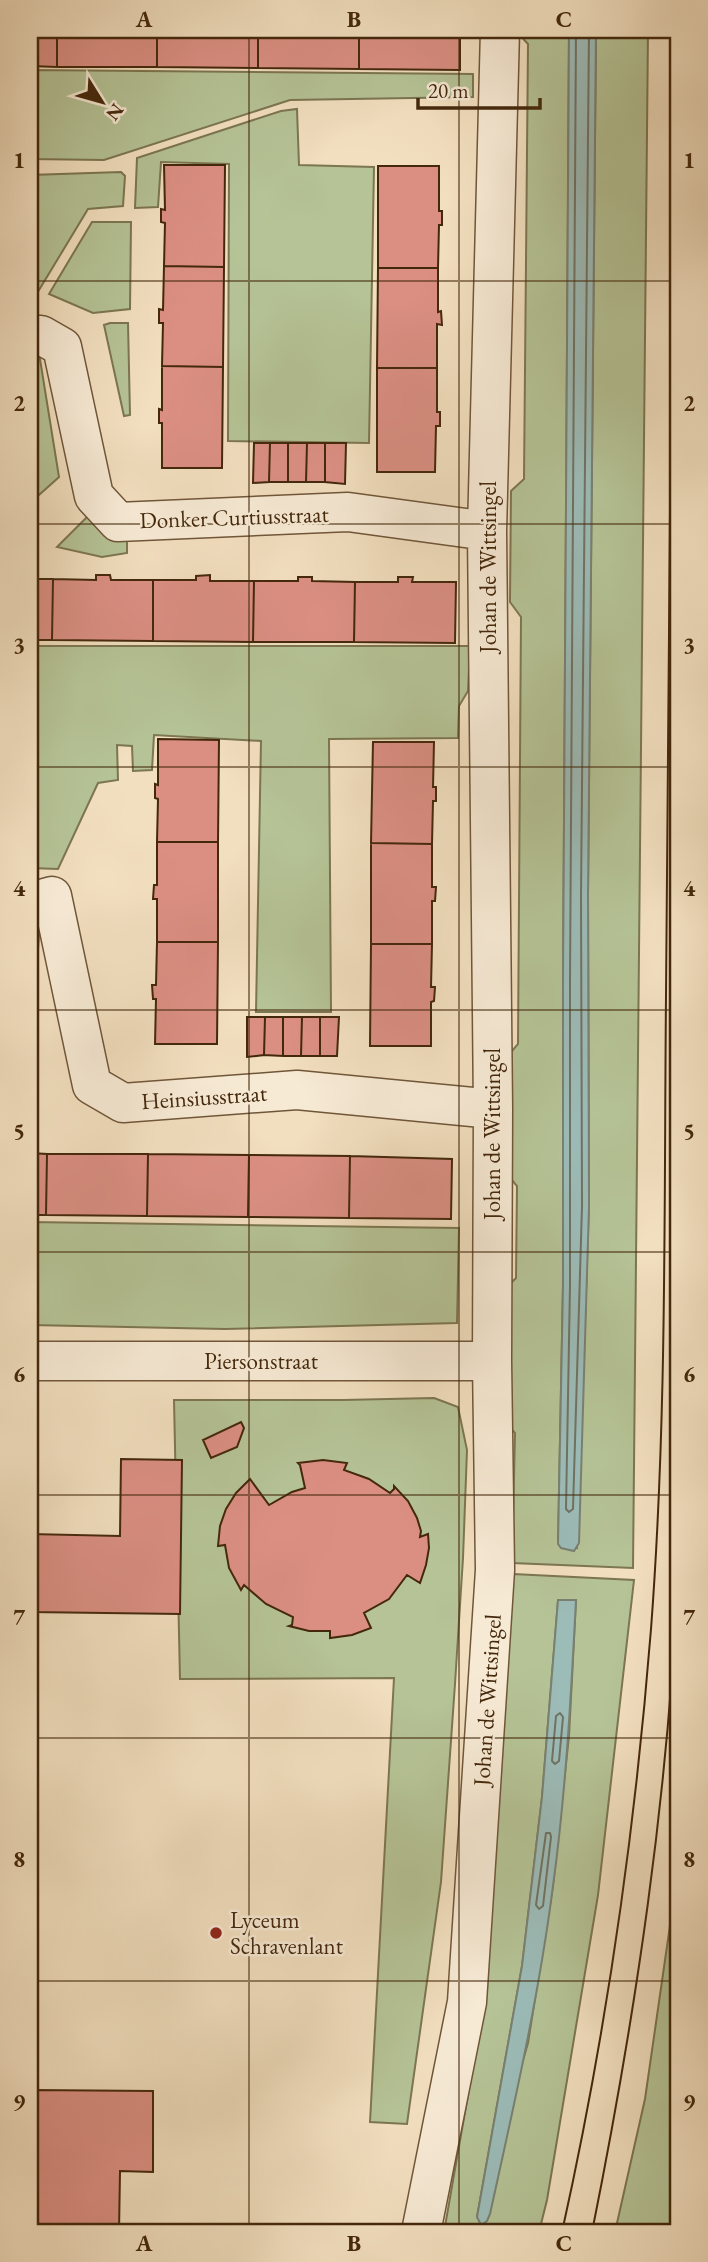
<svg xmlns="http://www.w3.org/2000/svg" width="708" height="2262" font-family="'EB Garamond',serif">
  <style>
    .green { fill: #b5c396; stroke: #7c7651; stroke-width: 2; fill-rule: evenodd }
    .water { fill: #9cbcb8; stroke: #798173; stroke-width: 2 }
    .lines { fill: none; stroke-linecap: round; stroke-linejoin: round }
    .shore { stroke: #707262; stroke-width: 2 }
    .building { fill: #db8f83; stroke: #44280c; stroke-width: 2 }
    .minor-casing { stroke: #705639; stroke-width: 41 }
    .minor { stroke: #f7ead5; stroke-width: 38 }
    .tram { stroke: #44280c; stroke-width: 2 }
    .grid { fill: none; stroke: #44280c; stroke-width: 2; stroke-opacity: 0.55 }
    .poi-dot { fill: #8f2418; stroke: #f7ead5; stroke-width: 2.5 }
    .labels { text-anchor: middle; dominant-baseline: central; stroke-width: 5; stroke-linejoin: round; paint-order: stroke }
    .street-label { font-size: 23px; fill: #44280c; stroke: #f7ead5 }
    .poi-label { font-size: 23px; fill: #44280c; stroke: #f7ead5; text-anchor: start }
    .neatline { fill: none; stroke: #44280c; stroke-width: 2.5 }
    .grid-label { font-size: 23px; text-anchor: middle; font-weight: bold; fill: #44280c }
  </style>
  <rect width="100%" height="100%" fill="#f2dfbf"/>
  <filter id="stains"><feTurbulence type="fractalNoise" baseFrequency=".00286" numOctaves="4"/><feColorMatrix values="0 0 0 0 .2 0 0 0 0 .09 0 0 0 0 .02 0 0 0 .5 -.17"/></filter>
  <radialGradient id="worn" r=".72"><stop offset=".6" stop-color="#630" stop-opacity="0"/><stop offset="1" stop-color="#630" stop-opacity=".3"/></radialGradient>
  <!-- green -->
  <path class="green" d="M515,30H569L563,981V1285L558,1543L577,1548L589,1206L588,894L596,30H648L633,1568L512,1563L515,1433L504,1421V1290L516,1278L517,1186L506,1173V1058L518,1044L521,617L510,602L511,491L524,479L528,44Z
    M30,70L473,74V97L290,100L104,160L30,159Z
    M297,109L299,165L374,167L369,443L228,441L229,164L161,162L158,207L135,208L137,158L281,111Z
    M121,172L125,176L123,206L88,209L36,295H30V175Z
    M92,222H131L130,309L93,313L49,294Z
    M110,323H128L130,415L124,416L104,325Z
    M30,353H39L59,477L30,503Z
    M89,515L127,539V553L102,557L57,547Z
    M30,646H470L468,691L459,706L458,738L329,739L331,1012H256L261,741L154,735L152,770L133,771L132,746L117,745L118,780L98,783L58,869L30,868Z
    M39,934L30,1074V937Z
    M30,1222L459,1228L457,1323L225,1329L30,1325Z
    M434,1398L458,1407L467,1450L463,1558L455,1684L441,1882L407,2124L370,2122L394,1678L180,1679L174,1400H343Z
    M513,1574L634,1580L598,1895L547,2200L539,2232H444L485,1998ZM576,1600L569,1736L553,1885L528,2043L477,2217L522,1966L542,1797L558,1601Z
    M678,1870V2197L672,2232H615L645,2099Z"/>
  <!-- water -->
  <path class="water" d="M569,30H596L588,894L589,1206L579,1543L574,1551L561,1548L558,1544L563,1285V981Z
    M558,1600H576C571,1695 566,1791 553,1886C539,1996 514,2105 490,2214L487,2221L481,2225L477,2217L522,1966L542,1797Z"/>
  <g class="lines">
    <!-- shore -->
    <path class="shore" d="M576,30L570,981V1285L566,1509L569,1512L573,1509L582,1206L581,894L589,30
      M560,1713L563,1717L559,1761L555,1764L552,1761L556,1716Z
      M546,1833H550L551,1837L543,1906L539,1909L536,1905Z"/>
  </g>
  <!-- building -->
  <path class="building" d="M30,30H57V67L30,66Z
    M57,30H157V67H57Z
    M157,30H258V68L157,67Z
    M258,30H359V69L258,68Z
    M359,30H460V70L359,69Z
    M164,165H225L224,267L164,266L165,223L161,222V209L165,210Z
    M378,166H439V211H442V225H439L438,268H378Z
    M164,266L224,267L223,367L162,366L163,323H159V309L163,310Z
    M378,268H438V312L441,311L442,325L437,324V368H377Z
    M162,366L223,367L222,468H162V423H159V409L162,410Z
    M377,368H437V412H440V426H436L435,472H377Z
    M254,443H270L269,482L253,483Z
    M270,443H288V482H269Z
    M288,443H307L306,482H288Z
    M307,443H325V482H306Z
    M325,443H346L345,484L325,482Z
    M96,575H110L111,580H153V641L52,640L53,579L96,580Z
    M210,575V581H254L253,642L153,641V580H196V576Z
    M298,577H312V581L355,582L354,642H253L254,581H298Z
    M398,577H413L412,582H456L455,643L354,642L355,582H398Z
    M30,579H53L52,640H30Z
    M158,739L219,740L218,842H157L158,799L155,798V784L158,785Z
    M373,742H434L433,787H436V801H433L432,844L371,843Z
    M157,842H218V942H157V899H153L154,885H157Z
    M371,843L432,844V887H436L435,901H432V944H371Z
    M157,942H218L217,1044H155L156,999H153L152,985H156Z
    M371,944H432L431,987H435L434,1001L431,1002V1046H370Z
    M247,1017H265L264,1055L247,1057Z
    M265,1017H283V1056L264,1055Z
    M283,1017H302L301,1056H283Z
    M302,1017H320V1056H301Z
    M320,1017H339L337,1056H320Z
    M30,1153L47,1154L46,1215H30Z
    M47,1154H148L147,1216L46,1215Z
    M148,1154L249,1155L248,1217L147,1216Z
    M249,1155L350,1156L349,1218L248,1217Z
    M350,1156L452,1159L451,1219L349,1218Z
    M241,1422L244,1428L237,1447L211,1458L203,1440Z
    M121,1459L182,1460L180,1614L30,1612V1534L120,1536Z
    M323,1460L347,1463L344,1470L369,1479L390,1493L394,1489V1486L408,1501L417,1518L421,1531L420,1537L428,1534L429,1548L426,1565L420,1583L407,1575L389,1599L364,1613L371,1628L352,1635L330,1638V1631H309L289,1626L292,1625L293,1617L266,1604L244,1585L241,1590L229,1568L225,1545L218,1546L220,1526L226,1509L236,1493L250,1479L269,1505L292,1492L305,1488L300,1465L298,1463Z
    M30,2090L153,2091V2172L120,2171L119,2232H30Z"/>
  <g class="lines">
    <defs>
      <path id="minor" d="M30,336L41,335L62,347L94,496L118,522L348,512L487,531
        M30,902L52,896L92,1085L123,1103L297,1090L493,1109
        M30,1361H492
        M421,2232L467,2002L495,1570L492,1361L493,1109L487,531L500,30"/>
    </defs>
    <!-- minor casing -->
    <use href="#minor" class="minor-casing"/>
    <!-- minor -->
    <use href="#minor" class="minor"/>
    <!-- tram -->
    <path class="tram" d="M562,2232C606,2034 635,1832 651,1629C667,1418 664,1207 666,996C669,674 672,352 674,30
      M592,2232C636,2013 668,1797 678,1574"/>
  </g>
  <!-- grid -->
  <path class="grid" d="M249,30V2232M459,30V2232M30,281H678M30,524H678M30,767H678M30,1010H678M30,1252H678M30,1495H678M30,1738H678M30,1981H678"/>
  <!-- markers -->
  <circle class="poi-dot" cx="216" cy="1933" r="7"/>
  <g class="labels">
    <!-- street labels -->
    <g class="street-label">
      <text transform="translate(234 517) rotate(-2)">Donker Curtiusstraat</text>
      <text transform="translate(488 567) rotate(-90)">Johan de Wittsingel</text>
      <text transform="translate(204 1097) rotate(-4)">Heinsiusstraat</text>
      <text transform="translate(492 1134) rotate(-90)">Johan de Wittsingel</text>
      <text x="261" y="1361">Piersonstraat</text>
      <text transform="translate(487 1700) rotate(-86)">Johan de Wittsingel</text>
    </g>
    <!-- poi labels -->
    <g class="poi-label">
      <text x="230" y="1920">Lyceum<tspan x="230" dy="26">Schravenlant</tspan></text>
    </g>
  </g>
  <!-- margin -->
  <rect width="708" height="2262" fill="none" stroke="#f2dfbf" stroke-width="77"/>
  <!-- north arrow -->
  <g transform="translate(102 102) rotate(127)" stroke="#f7ead5" stroke-width="5" paint-order="stroke">
  <path d="M0-5L12 26L0 18L-12 26Z" fill="#44280c"/>
  <text y="-10" font-size="19" font-weight="bold" text-anchor="middle" fill="#44280c">N</text>
  </g>
  <!-- scale -->
  <path d="M418 98v10h122v-10" fill="none" stroke="#44280c" stroke-width="3.5"/>
  <text x="428" y="98" font-size="21" fill="#44280c" stroke="#f7ead5" stroke-width="5" paint-order="stroke">20 m</text>
  <rect x="38" y="38" width="632" height="2186" class="neatline"/>
  <g class="grid-label">
    <text x="144" y="27">A</text>
    <text x="354" y="27">B</text>
    <text x="564" y="27">C</text>
    <text x="19" y="168">1</text>
    <text x="689" y="168">1</text>
    <text x="19" y="411">2</text>
    <text x="689" y="411">2</text>
    <text x="19" y="653">3</text>
    <text x="689" y="653">3</text>
    <text x="19" y="896">4</text>
    <text x="689" y="896">4</text>
    <text x="19" y="1139">5</text>
    <text x="689" y="1139">5</text>
    <text x="19" y="1382">6</text>
    <text x="689" y="1382">6</text>
    <text x="19" y="1625">7</text>
    <text x="689" y="1625">7</text>
    <text x="19" y="1867">8</text>
    <text x="689" y="1867">8</text>
    <text x="19" y="2110">9</text>
    <text x="689" y="2110">9</text>
    <text x="144" y="2251">A</text>
    <text x="354" y="2251">B</text>
    <text x="564" y="2251">C</text>
  </g>
  <rect width="100%" height="100%" filter="url(#stains)"/>
  <rect width="100%" height="100%" fill="url(#worn)"/>
</svg>
